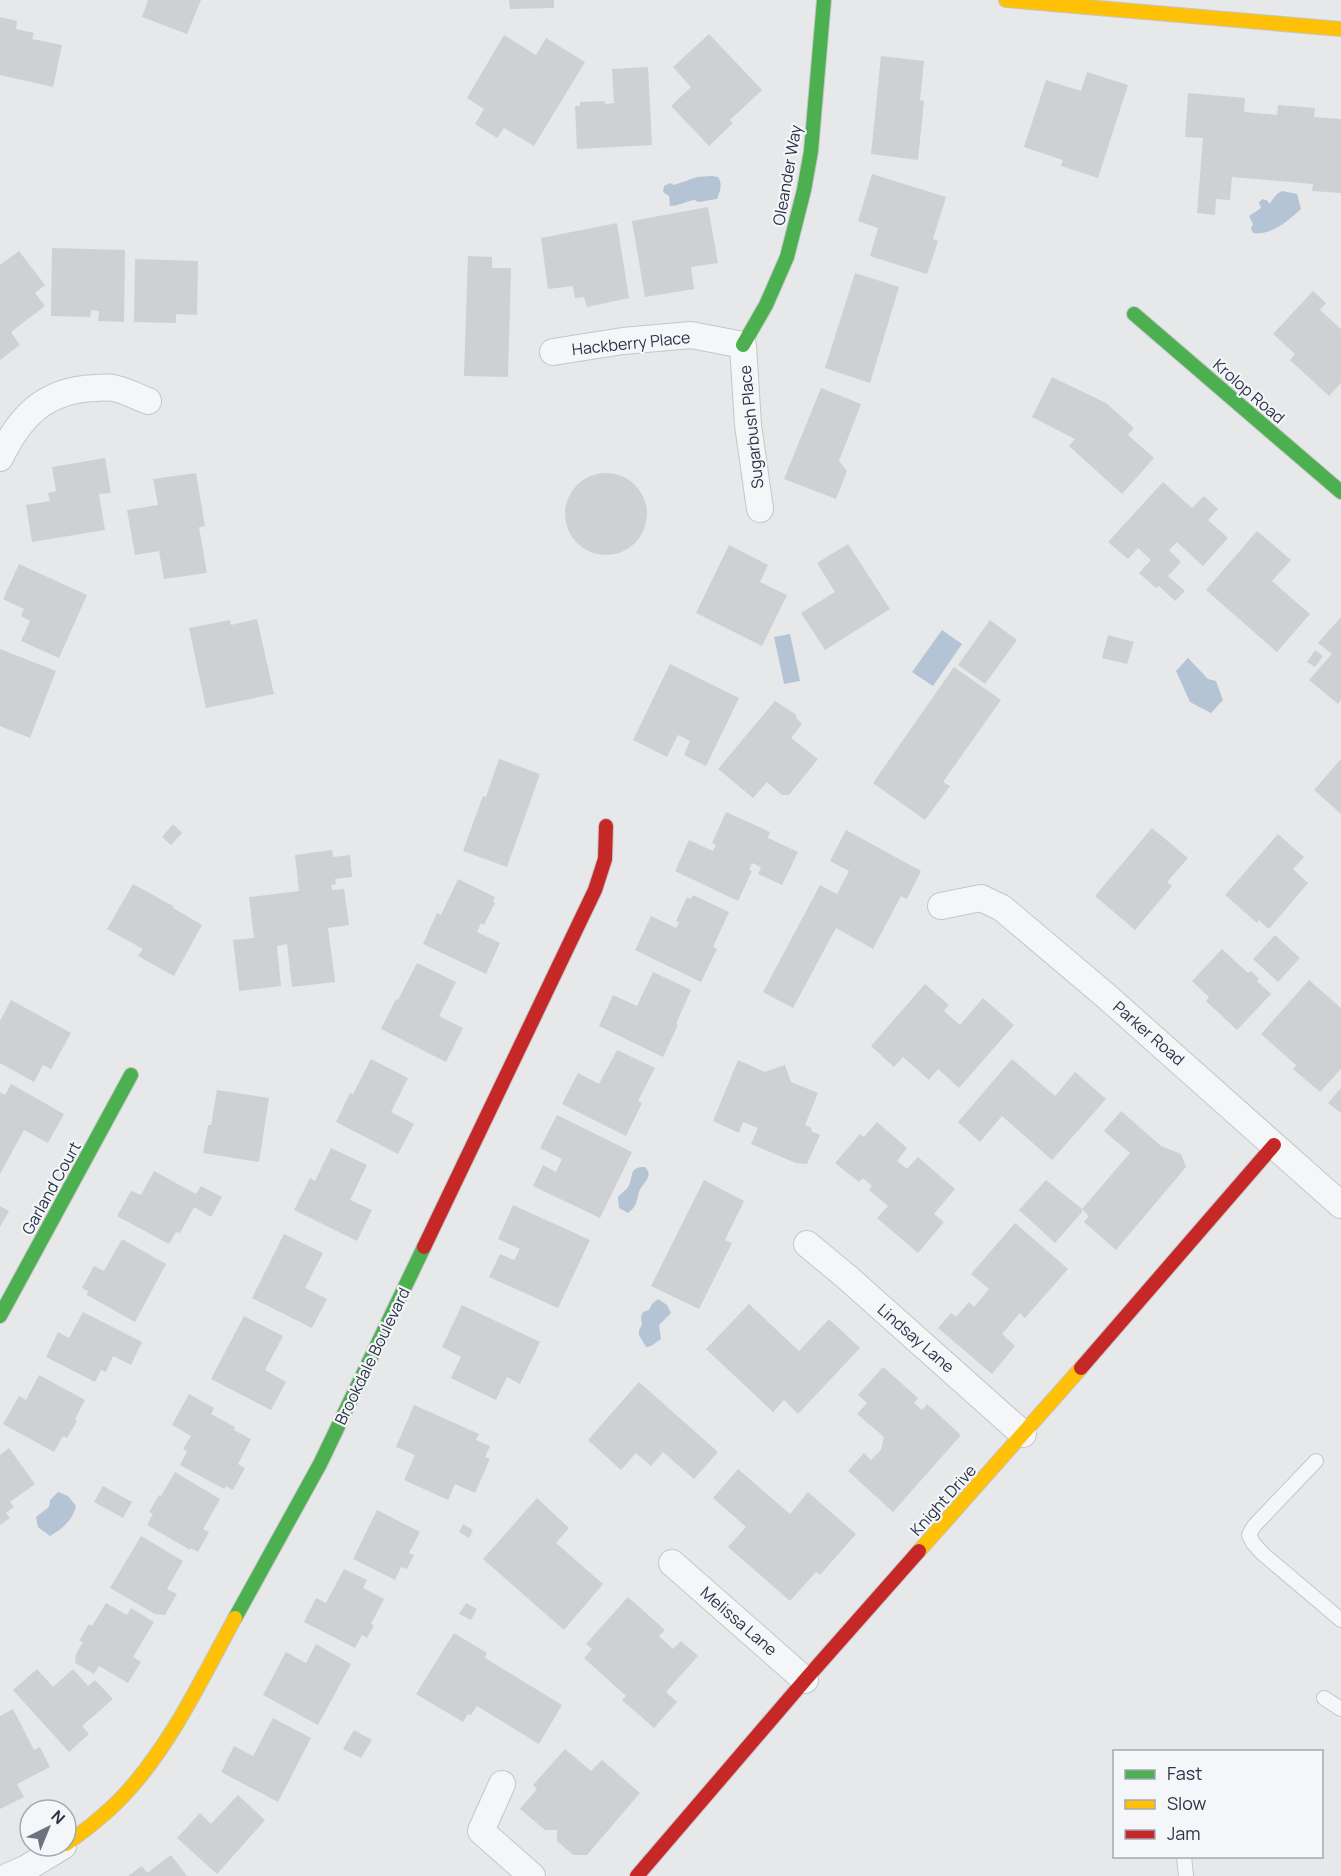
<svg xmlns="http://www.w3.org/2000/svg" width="1341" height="1876" font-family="Manrope,sans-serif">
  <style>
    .water { fill: #b4c4d5 }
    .building { fill: #ced0d3 }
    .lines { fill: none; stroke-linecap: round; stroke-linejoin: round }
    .lane-casing { stroke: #c4c6c8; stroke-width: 16 }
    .street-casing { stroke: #c4c6c8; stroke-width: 28 }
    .fast-casing { stroke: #c4c6c8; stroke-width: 16 }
    .slow-casing { stroke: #c4c6c8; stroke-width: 16 }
    .jam-casing { stroke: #c4c6c8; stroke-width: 16 }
    .lane { stroke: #f5f6f7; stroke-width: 14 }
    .street { stroke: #f5f6f7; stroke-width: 26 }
    .fast { stroke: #4caf50; stroke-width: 14 }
    .slow { stroke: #ffc107; stroke-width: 14 }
    .jam { stroke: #c62828; stroke-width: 14 }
    .labels { text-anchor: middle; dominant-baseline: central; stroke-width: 4.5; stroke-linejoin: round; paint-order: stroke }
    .street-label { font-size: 16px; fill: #2b3445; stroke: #f4f6f9 }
  </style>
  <rect width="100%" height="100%" fill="#e6e8ea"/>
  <!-- water -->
  <path class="water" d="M712,176L718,177C723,185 720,191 717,199L698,202L695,200C686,201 679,206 670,206L669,196L663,192L664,186L670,183L674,185L697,177Z
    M1282,191L1297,194L1301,209C1289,220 1271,236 1253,233L1251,229L1253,224L1249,216L1261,208L1259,202L1263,199L1268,201L1269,204L1277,194Z
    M942,630L962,644L933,686L912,672Z
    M790,634L800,681L784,684L774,637Z
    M1188,658L1208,679L1216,681L1223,700L1211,713L1190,702L1176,671Z
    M645,1167C653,1176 646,1180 641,1188C635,1198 640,1204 628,1213L619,1208L618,1197C621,1193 627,1190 629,1185C634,1174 629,1167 645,1167Z
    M658,1299L667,1305L671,1313L659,1325L661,1339L651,1346L646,1347L639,1335V1330L642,1325L641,1317L643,1312L649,1310L652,1304Z
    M58,1492L68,1496L76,1506C73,1520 62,1529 50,1536L38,1527L36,1517L49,1507L50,1500Z"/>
  <!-- building -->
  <path class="building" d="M148,0H201L187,34L142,17Z
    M509,0H554V8L510,9Z
    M0,17L17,21L16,29L34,33L32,39L62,45L53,87L0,75Z
    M709,34L762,90L730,120L733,123L709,146L671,106L691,87L673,67Z
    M504,35L536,55L546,38L585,62L534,146L504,128L497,138L475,124L484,109L467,98Z
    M881,56L924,61L920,100L924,101L918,160L871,154Z
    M648,67L652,145L577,149L575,106H580V102L605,101V104L614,103L612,69Z
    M1087,72L1128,85L1098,178L1061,166L1063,160L1024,147L1046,80L1081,91Z
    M1188,93L1245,98L1244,112L1277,115L1278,105L1315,108L1314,117L1341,119V193L1312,191L1313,184L1232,177L1230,200L1216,199L1215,215L1197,213L1203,138L1185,137Z
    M872,174L946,197L933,239L938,241L927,274L870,256L878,228L858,221Z
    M708,207L718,263L691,267L694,289L645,297L632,221Z
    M617,223L629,298L587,307L584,297L575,298L573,286L548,289L541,238Z
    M52,248L125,250L124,322L98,321L99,311L91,310L90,317L51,316Z
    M19,251L45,285L35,293L45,306L11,332L20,345L0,360V265Z
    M468,256L492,257V268H511L508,377L464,376Z
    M135,259L198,261L197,315L176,314V323L134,322Z
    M855,273L899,287L870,383L825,368Z
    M1313,291L1326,303L1320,310L1341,329V383L1329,396L1290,360L1295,354L1273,334Z
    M1052,377L1106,403L1134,428L1128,435L1154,458L1122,494L1069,446L1075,439L1032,417Z
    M821,388L861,404L839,461L847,471L836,499L784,479Z
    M105,458L111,493L99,494L105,530L32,542L26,505L50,501L48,493L56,491L52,467Z
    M196,473L205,526L199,527L207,573L164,579L159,551L135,555L127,510L158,505L153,479Z
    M565 514a41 41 0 1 1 82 0a41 41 0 1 1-82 0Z
    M1163,482L1192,508L1204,496L1218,509L1208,520L1228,538L1203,566L1177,542L1169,550L1181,562L1168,576L1185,591L1175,601L1159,586L1156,588L1139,573L1151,560L1138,548L1128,559L1108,542Z
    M1257,531L1291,560L1272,581L1310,614L1277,652L1206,590Z
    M848,544L890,609L825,650L801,613L835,592L817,563Z
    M729,545L768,565L760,582L787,595L762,646L696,613Z
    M19,564L87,595L59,658L21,641L30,621L21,616L24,609L3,599Z
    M1341,617V700L1338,704L1309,680L1332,654L1318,643Z
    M257,619L274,694L206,708L189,628L230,620L231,625Z
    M990,620L1017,640L985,684L958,665Z
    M1108,635L1134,642L1127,664L1102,658Z
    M0,649L56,671L30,738L0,726Z
    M1315,650L1323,656L1315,667L1307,662Z
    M670,664L739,698L706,766L684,755L690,741L678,735L667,757L633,740Z
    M954,667L1001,700L943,782L950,786L925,820L873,783Z
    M775,701L795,714L797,719L802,724L791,738L818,759L789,795H782L767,782L753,798L718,769Z
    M499,759L540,774L507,867L463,851L483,796L486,797Z
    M1341,759V814L1314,790Z
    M726,812L770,832L768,838L798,852L782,885L758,874L761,867L752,863L749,870L752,871L738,901L675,871L689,840L713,851L716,845L712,843Z
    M173,824L182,833L171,845L162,837Z
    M1152,828L1188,858L1167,882L1172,886L1135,930L1095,896Z
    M846,830L921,871L907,899L901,896L873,949L836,928L793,1008L763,992L820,885L837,894L849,871L830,861Z
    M1278,834L1304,857L1293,869L1308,883L1269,929L1259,920L1257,923L1225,895Z
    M332,850L333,857L350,855L352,877L335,879L336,884L331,885L332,890L344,889L349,925L328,928L335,982L292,987L287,944L277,946L281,986L239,991L233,940L254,938L249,897L299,891L295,855Z
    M458,879L495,897L493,902L495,903L484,925L481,923L477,932L500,943L486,974L423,944L437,913L441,915Z
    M133,884L173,906V908L202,925L174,976L138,956L143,949L107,929Z
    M693,895L729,912L713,947L717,949L701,982L635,950L651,916L676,928L679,922L676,921L687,897L691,899Z
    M1275,935L1300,958L1278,982L1253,959Z
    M1222,949L1248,973L1251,971L1259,979L1257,981L1271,994L1237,1030L1206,1001L1209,997L1192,981Z
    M417,963L456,982L439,1016L463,1028L446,1062L381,1029L396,999L398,1000Z
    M653,972L691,990L676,1024L678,1025L663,1057L599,1026L613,995L637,1006Z
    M1309,980L1341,1008V1069L1320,1092L1293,1069L1296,1065L1261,1034Z
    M925,984L949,1005L944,1011L960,1025L983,998L1014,1025L959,1088L938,1069L929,1080L903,1057L894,1067L871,1046Z
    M11,1000L71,1033L51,1069L43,1065L34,1082L0,1063V1021Z
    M617,1050L655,1068L638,1101L642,1103L626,1136L562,1104L578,1073L599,1084Z
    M371,1059L408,1078L391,1112L414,1124L398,1154L336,1122L350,1093L353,1094Z
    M1012,1059L1055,1096L1075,1072L1106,1099L1052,1160L1002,1116L980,1142L958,1122Z
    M738,1060L765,1072L785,1065L791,1082L818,1093L805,1125L812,1128L811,1131L820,1135L807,1164L796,1163L751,1144L758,1128L743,1122L739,1133L713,1121Z
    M11,1084L64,1114L48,1143L24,1130L0,1174V1092L5,1095Z
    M1341,1088V1113L1328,1103Z
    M217,1090L269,1098L259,1162L203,1153L208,1125H211Z
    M1121,1111L1161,1146L1181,1154L1186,1167L1116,1250L1084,1222L1089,1216L1082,1209L1130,1153L1104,1131Z
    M557,1115L632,1152L600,1218L533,1186L543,1165L556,1172L562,1159L540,1148Z
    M877,1122L907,1148L897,1161L907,1169L918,1157L955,1189L934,1214L944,1222L918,1253L877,1218L888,1206L869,1190L872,1186L863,1178L859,1182L835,1163L860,1134L864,1137Z
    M331,1148L367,1165L350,1200L372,1210L357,1241L294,1210L310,1178L315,1181Z
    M154,1171L196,1194L201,1186L222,1197L211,1217L194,1207L180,1233L176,1232L169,1244L117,1216L131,1191L141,1195Z
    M704,1180L744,1201L725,1240L732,1243L699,1309L651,1286Z
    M1046,1180L1082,1209V1212L1055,1243L1019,1210Z
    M513,1205L590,1240L558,1308L489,1277L500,1254L514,1260L520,1249L498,1239Z
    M0,1206L9,1211L0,1227Z
    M1015,1223L1068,1269L1025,1318L1020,1313L1002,1334L1015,1346L992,1374L938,1328L951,1313L956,1317L969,1302L974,1307L989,1289L971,1274Z
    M284,1234L323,1253L305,1288L327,1299L312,1328L252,1298Z
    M122,1239L166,1264L135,1322L87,1295L88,1291L82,1288L94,1266L104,1271Z
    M749,1304L799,1351L829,1319L860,1348L798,1414L784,1400L773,1412L706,1349Z
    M462,1305L540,1342L520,1384L507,1377L496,1400L451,1378L461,1357L442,1347Z
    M83,1312L142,1342L131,1365L113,1356L106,1372L101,1370L95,1382L46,1357L58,1332L69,1338Z
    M244,1316L283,1336L265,1370L286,1382L271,1410L211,1379Z
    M883,1367L918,1398L914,1403L922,1410L927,1404L961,1435L893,1512L848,1471L864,1453L871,1460L881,1450L884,1437L857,1414L867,1403L858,1395Z
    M39,1375L85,1400L75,1419L77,1421L67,1438L63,1436L54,1452L3,1424L19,1396L26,1400Z
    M639,1382L718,1452L694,1479L663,1452L651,1466L636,1453L621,1470L588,1440Z
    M189,1394L214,1408L211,1414L235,1427L234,1430L251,1439L238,1464L245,1468L233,1490L226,1486L224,1489L180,1465L187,1451L183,1449L191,1436L172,1425Z
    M414,1405L479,1434L476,1440L490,1446L485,1457L490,1459L475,1493L455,1484L448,1500L404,1480L415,1455L396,1447Z
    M9,1448L35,1484L10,1502L14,1507L6,1513L10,1518L0,1525V1455Z
    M738,1469L790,1514L808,1492L856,1534L820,1575L816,1572L790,1601L728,1547L746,1527L713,1498Z
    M175,1472L220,1499L203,1529L209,1532L198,1552L191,1548L190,1550L147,1525L153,1514L149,1512L159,1495L161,1496Z
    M103,1486L132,1502L123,1518L94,1502Z
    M537,1498L569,1528L556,1543L603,1584L564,1630L483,1559Z
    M377,1510L420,1532L409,1553L414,1555L407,1569L401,1567L395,1580L353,1559Z
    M463,1524L473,1530L469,1538L459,1532Z
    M141,1536L183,1561L167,1589L177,1594L165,1615L155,1614L110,1588Z
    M344,1569L367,1580L363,1588L384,1599L371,1624L374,1625L367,1638L362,1635L355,1648L304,1622L316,1598L326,1603Z
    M628,1597L665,1630L659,1636L673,1649L681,1641L698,1656L666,1692L677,1702L654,1728L622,1700L626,1696L584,1658L592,1649L586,1644Z
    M106,1603L127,1615L131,1608L154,1622L133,1657L141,1662L128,1683L99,1666L94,1674L75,1663L76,1654L83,1642L79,1641L89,1624L92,1626Z
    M466,1603L477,1609L471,1620L459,1614Z
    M454,1633L487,1653L485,1658L562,1705L539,1744L477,1706L471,1715L468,1714L463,1722L416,1694Z
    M316,1644L351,1664L318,1725L263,1695L286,1652L306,1663Z
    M37,1669L53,1687L73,1669L88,1686L95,1680L113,1699L82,1726L89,1734L69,1752L13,1690Z
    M13,1709L34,1750L40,1747L50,1767L17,1784L24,1797L0,1809V1716Z
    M273,1718L311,1738L278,1802L221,1772L234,1746L253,1756Z
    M354,1730L372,1740L361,1758L343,1749Z
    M565,1749L591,1771L602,1760L640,1793L587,1855H573L557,1841V1830H545L520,1809L537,1789L533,1785Z
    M238,1795L265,1820L217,1874L177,1838L200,1813L211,1824Z
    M171,1855L187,1876H128L142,1866L147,1873Z"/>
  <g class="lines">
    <defs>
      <path id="lane" d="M1316,1461L1254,1526L1249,1535L1253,1543L1263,1554L1341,1620
        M1324,1698L1341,1709
        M1184,1856L1186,1876"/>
      <path id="street" d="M553,352L623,341L691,335L743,345L748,425L760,509
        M0,458C20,416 45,390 95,388C100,388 108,387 113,388C125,390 137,397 148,401
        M941,906L981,898L1002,908L1105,995L1341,1205
        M807,1244L848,1278L1023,1434
        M672,1563L805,1680
        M502,1784L481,1831L532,1876
        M9,1876L25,1869L63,1846"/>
      <path id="fast" d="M1134,314L1341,492
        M743,345L766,305L787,257L804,190L811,151L824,0
        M0,1316L131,1075
        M235,1618L320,1464L424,1247"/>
      <path id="slow" d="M1006,0L1341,29
        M919,1551L1081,1368
        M66,1844C87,1829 108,1813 126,1793C172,1743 202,1678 235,1618"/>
      <path id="jam" d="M424,1247L595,890L605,859L606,826
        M1081,1368L1274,1145
        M637,1876L805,1680L919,1551"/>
    </defs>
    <!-- lane casing -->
    <use href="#lane" class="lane-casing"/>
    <!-- street casing -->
    <use href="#street" class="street-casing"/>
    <!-- fast casing -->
    <use href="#fast" class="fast-casing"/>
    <!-- slow casing -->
    <use href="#slow" class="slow-casing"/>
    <!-- jam casing -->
    <use href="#jam" class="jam-casing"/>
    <!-- lane -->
    <use href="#lane" class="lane"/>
    <!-- street -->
    <use href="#street" class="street"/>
    <!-- fast -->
    <use href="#fast" class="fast"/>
    <!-- slow -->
    <use href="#slow" class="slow"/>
    <!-- jam -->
    <use href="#jam" class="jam"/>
  </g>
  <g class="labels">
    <!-- street labels -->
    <g class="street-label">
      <text transform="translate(787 175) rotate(-80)">Oleander Way</text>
      <text transform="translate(631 343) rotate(-6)">Hackberry Place</text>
      <text transform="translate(1249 391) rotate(41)">Krolop Road</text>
      <text transform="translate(751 427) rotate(-96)">Sugarbush Place</text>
      <text transform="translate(1149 1033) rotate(41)">Parker Road</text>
      <text transform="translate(51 1188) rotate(-61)">Garland Court</text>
      <text transform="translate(916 1338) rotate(41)">Lindsay Lane</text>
      <text transform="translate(372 1356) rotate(-64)">Brookdale Boulevard</text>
      <text transform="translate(943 1500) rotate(-48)">Knight Drive</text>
      <text transform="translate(739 1621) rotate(41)">Melissa Lane</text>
    </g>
  </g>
  <!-- legend -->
  <rect x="1113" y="1750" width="210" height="108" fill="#f4f6f9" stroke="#a4a8b1" stroke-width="1.5"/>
  <rect x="1125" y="1770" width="30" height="9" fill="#4caf50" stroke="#a4a8b1" stroke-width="1.5"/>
  <text x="1167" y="1780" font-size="18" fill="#2b3445">Fast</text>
  <rect x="1125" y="1800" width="30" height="9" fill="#ffc107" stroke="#a4a8b1" stroke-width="1.5"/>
  <text x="1167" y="1810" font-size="18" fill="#2b3445">Slow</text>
  <rect x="1125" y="1830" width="30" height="9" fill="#c62828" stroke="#a4a8b1" stroke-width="1.5"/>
  <text x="1167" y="1840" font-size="18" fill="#2b3445">Jam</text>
  <!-- north arrow -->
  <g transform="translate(48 1828) rotate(43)"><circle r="28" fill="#f4f6f9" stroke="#a4a8b1" stroke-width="1.5"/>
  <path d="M0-4.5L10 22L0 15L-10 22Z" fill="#6c737f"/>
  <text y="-9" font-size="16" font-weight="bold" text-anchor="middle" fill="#2b3445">N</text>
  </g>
</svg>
